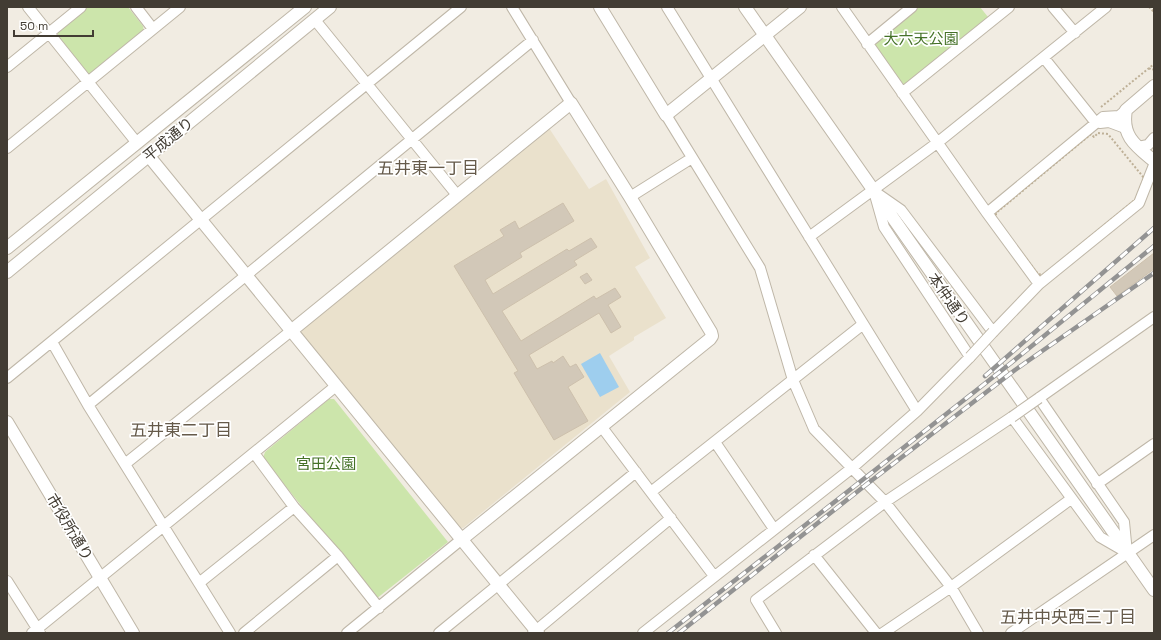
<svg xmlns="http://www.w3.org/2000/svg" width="1161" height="640" font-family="'Space Grotesk','Noto Sans JP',sans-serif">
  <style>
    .education { fill: #eae1cc }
    .green { fill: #cce5ab }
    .water { fill: #9eceee }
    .building { fill: #d2c8b8; stroke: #cdc0ac }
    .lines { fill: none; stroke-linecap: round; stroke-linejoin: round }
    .minor-casing { stroke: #bfb7a8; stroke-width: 12 }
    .tertiary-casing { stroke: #bfb7a8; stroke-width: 14 }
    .path { stroke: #beb097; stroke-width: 2; stroke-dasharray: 2 2; stroke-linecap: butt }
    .minor { stroke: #fff; stroke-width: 10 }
    .tertiary { stroke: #fff; stroke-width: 12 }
    .rail-casing { stroke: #939393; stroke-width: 4.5 }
    .rail { stroke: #fff; stroke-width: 3; stroke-dasharray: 9; stroke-linecap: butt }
    .minor-bridge-casing { stroke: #bfb7a8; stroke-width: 12; stroke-linecap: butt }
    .minor-bridge { stroke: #fff; stroke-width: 10 }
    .labels { text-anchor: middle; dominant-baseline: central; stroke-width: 3.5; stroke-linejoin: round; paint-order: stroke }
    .park-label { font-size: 15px; fill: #457228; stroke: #fff }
    .street-label { font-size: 15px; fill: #423c33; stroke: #fff }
    .quarter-label { font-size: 17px; fill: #655a4a; stroke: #fff }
  </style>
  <rect width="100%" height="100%" fill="#f1ece2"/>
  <!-- education -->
  <path class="education" d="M549,128L589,189L606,179L650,258L635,267L666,318L634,337V340L609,356L630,392L463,528L456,527L302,338V327Z"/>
  <!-- green -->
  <path class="green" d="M87,7H128L143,26L144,32L92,75L88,74L58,38V30Z
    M919,7H980L988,17L904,85L874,45Z
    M329,399H334L448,542L376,599L263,458L265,452Z"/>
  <!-- water -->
  <path class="water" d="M600,353L619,387L600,397L581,364Z"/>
  <!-- building -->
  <path class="building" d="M563,203L574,221L520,253L522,257L485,280L493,294L567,249L569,251L591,238L597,247L574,261L577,265L502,311L521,341L594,296L596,299L615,288L621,297L608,305L621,327L611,333L599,313L529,355L537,369L552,361L553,363L563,356L570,367L576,364L584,377L568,387L588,421L554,440L514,373L518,371L454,266L504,236L500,230L515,221L519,229Z
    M1154,253V269L1117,296L1110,287Z
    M587,273L592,280L585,284L580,277Z"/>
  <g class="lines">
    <defs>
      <path id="minor" d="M28,7L137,143
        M136,7L153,29
        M512,7L571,103
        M667,7L917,411
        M842,7L987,213L1039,284
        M1053,7L1075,33
        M315,20L457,195
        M867,44L912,7
        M1044,58L1096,123
        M7,67L81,7
        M902,93L1009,7
        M666,115L760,268L793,380L814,429L885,502L951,587L978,633
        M1100,123L1109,122L1125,128
        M1138,147L1148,145L1154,138
        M7,148L180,7
        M878,194L901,210L993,332L1039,284L1139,203L1154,165
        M630,197L692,158
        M987,213L1096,123L1103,117L1119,116L1126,110
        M809,237L937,143L1106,7
        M52,342L88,405L230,633
        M7,378L461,7
        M88,405L533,40
        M601,426L714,576
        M715,442L774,529
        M254,453L294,507L338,556L379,608
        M125,464L291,331
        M1097,484L1154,444
        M651,492L862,325
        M1127,553L1124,522L1039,398L1154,317
        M814,555L876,633
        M7,581L40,633
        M199,583L294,507
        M32,633L336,386
        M244,633L338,556
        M347,633L462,539
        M439,633L636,472
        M533,633L671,518
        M643,633L852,468L917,411L970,357L884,227L875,195
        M776,633L756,600L885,502L1012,417L1100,537L1126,552
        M883,633L951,587L1071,499
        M1011,633L1154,535"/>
      <path id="tertiary" d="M600,7L666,115L800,7
        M745,7L1154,590
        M1154,86L1126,110C1121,136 1136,146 1154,161
        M148,155L538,633
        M7,248L305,7
        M7,272L330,7
        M291,331L571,103L630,197L711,332L712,336L710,339L462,539
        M7,422L133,633"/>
    </defs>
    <!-- minor casing -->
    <use href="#minor" class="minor-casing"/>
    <!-- tertiary casing -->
    <use href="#tertiary" class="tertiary-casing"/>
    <!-- path -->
    <path class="path" d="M1149,7L1154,12
      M1149,68L1152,70L1154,69
      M1101,107L1154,64
      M1098,133L1108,134L1144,178L1136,199L1044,275L1038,274L996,220V213L1091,134L1094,137Z"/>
    <!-- minor -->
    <use href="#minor" class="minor"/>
    <!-- tertiary -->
    <use href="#tertiary" class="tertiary"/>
    <defs>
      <path id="rail" d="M985,376L1154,228
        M668,633L1011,363L1154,246
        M679,633L867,484L1015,370L1154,273"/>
    </defs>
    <!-- rail casing -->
    <use href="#rail" class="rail-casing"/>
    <!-- rail -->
    <use href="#rail" class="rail"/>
    <defs>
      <path id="minor-bridge" d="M970,357L993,332
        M1012,417L1039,398"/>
    </defs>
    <!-- minor-bridge casing -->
    <use href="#minor-bridge" class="minor-bridge-casing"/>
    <!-- minor-bridge -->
    <use href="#minor-bridge" class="minor-bridge"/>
  </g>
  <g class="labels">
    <!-- park labels -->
    <g class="park-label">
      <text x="921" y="38">大六天公園</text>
      <text x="326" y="463">宮田公園</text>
    </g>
    <!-- street labels -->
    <g class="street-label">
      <text transform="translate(168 139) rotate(-39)">平成通り</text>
      <text transform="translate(949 299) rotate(55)">本仲通り</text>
      <text transform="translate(70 527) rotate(59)">市役所通り</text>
    </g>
    <!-- quarter labels -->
    <g class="quarter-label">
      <text x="428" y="168">五井東一丁目</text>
      <text x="181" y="430">五井東二丁目</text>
      <text x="1068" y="617">五井中央西三丁目</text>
    </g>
  </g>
  <!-- border -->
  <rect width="1161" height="640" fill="none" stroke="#423c33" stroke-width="16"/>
  <!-- scale -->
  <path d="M14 30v6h79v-6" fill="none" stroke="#423c33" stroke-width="2"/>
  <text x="20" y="30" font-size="12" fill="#423c33" stroke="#ffffff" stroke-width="3" paint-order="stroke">50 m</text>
</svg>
